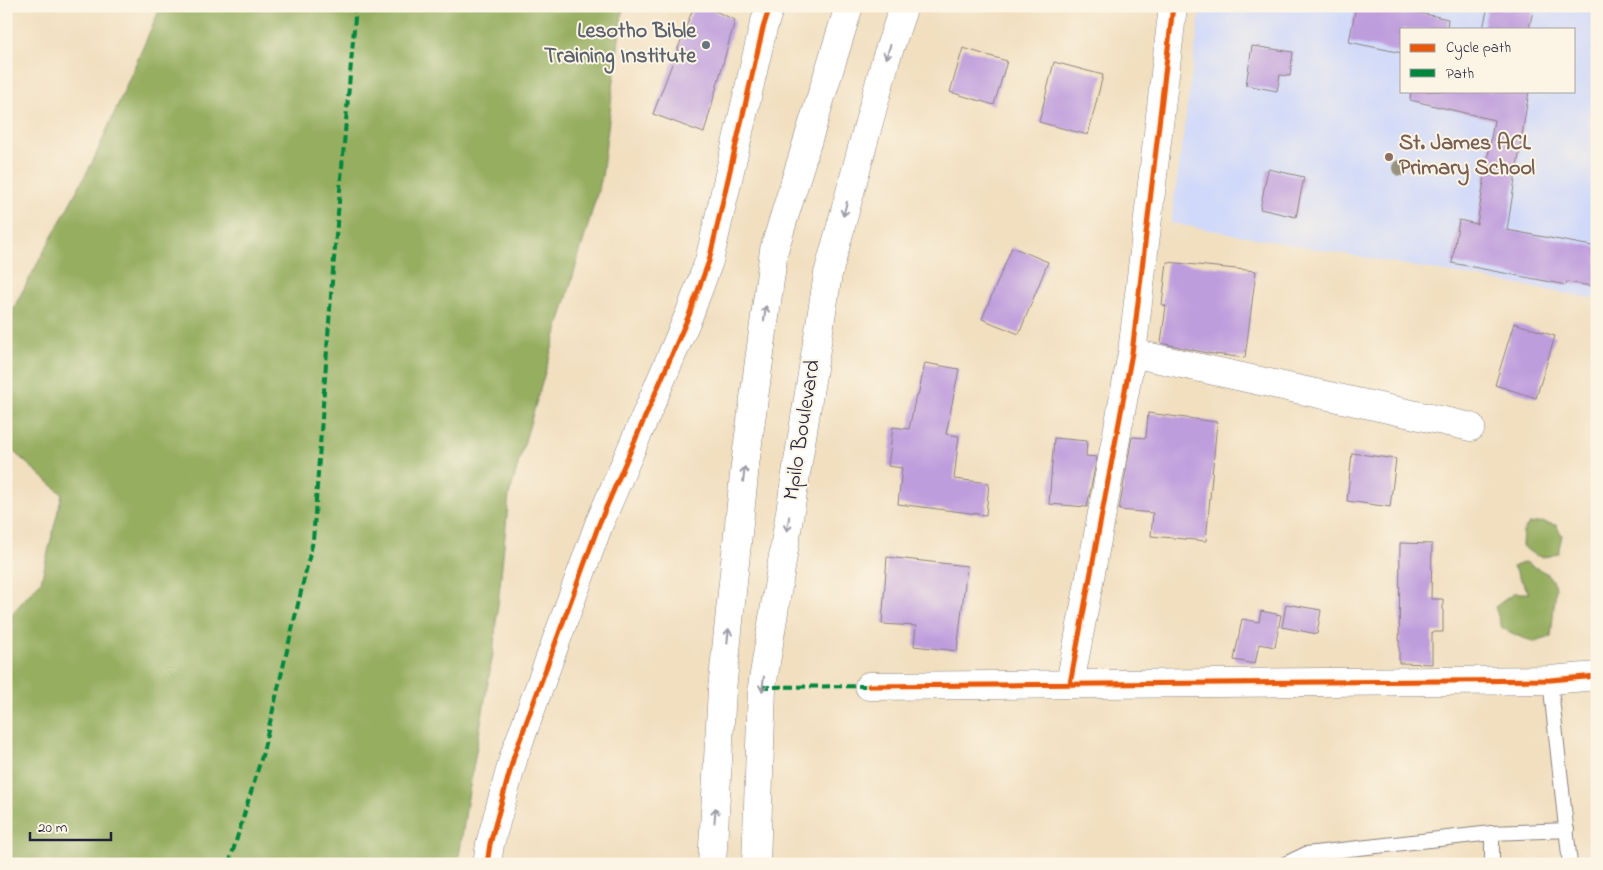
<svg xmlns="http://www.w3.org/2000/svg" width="1603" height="870" font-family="'Indie Flower',sans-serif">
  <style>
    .built { fill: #d0d9f9; fill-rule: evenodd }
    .forest { fill: #96ae60; stroke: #5c684e }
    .building { fill: #be9ddd }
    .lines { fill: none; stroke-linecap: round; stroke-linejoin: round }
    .lane-casing { stroke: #8a807e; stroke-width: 16 }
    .street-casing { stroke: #8a807e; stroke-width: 29 }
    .highway-casing { stroke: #8a807e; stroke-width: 29 }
    .lane { stroke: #fff; stroke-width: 14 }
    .street { stroke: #fff; stroke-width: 28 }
    .highway { stroke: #fff; stroke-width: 28 }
    .quiet { stroke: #00873e; stroke-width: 4; stroke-dasharray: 8 4; stroke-linecap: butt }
    .cycleway-casing { stroke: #fcf5e5; stroke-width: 8 }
    .cycleway { stroke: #e8590c; stroke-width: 5 }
    .tree { fill: #98937f }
    .oneway { stroke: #9c9ca7 }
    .worship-dot { fill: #6b7280; stroke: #fcf5e5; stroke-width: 2 }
    .education-dot { fill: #8d6e63; stroke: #fcf5e5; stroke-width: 2 }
    .labels { text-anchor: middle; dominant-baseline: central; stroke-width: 4; stroke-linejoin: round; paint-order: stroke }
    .worship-label { font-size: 22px; font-weight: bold; fill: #5b616d; stroke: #fcf5e5; text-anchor: end }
    .education-label { font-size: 22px; font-weight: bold; fill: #785e54; stroke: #fcf5e5; text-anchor: start }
    .street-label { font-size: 22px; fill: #22223b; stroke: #fcf5e5 }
  </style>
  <rect width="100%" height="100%" fill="#fcf5e5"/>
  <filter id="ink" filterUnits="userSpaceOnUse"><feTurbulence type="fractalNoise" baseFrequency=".02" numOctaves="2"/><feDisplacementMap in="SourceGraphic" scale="10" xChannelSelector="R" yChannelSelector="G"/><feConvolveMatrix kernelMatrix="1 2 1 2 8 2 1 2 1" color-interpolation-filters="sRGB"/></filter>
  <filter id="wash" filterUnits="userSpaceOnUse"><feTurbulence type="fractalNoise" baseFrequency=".0096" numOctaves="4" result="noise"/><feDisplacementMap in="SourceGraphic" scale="20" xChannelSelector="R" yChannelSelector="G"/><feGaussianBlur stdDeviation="1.12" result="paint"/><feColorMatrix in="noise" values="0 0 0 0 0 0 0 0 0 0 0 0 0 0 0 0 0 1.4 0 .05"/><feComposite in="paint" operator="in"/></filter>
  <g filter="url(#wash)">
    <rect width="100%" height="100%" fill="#f1dfc0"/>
    <!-- built -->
    <path class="built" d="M1201,6H1597V299L1171,223ZM1402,29H1574V91H1402Z"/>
    <!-- forest -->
    <path class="forest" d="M161,6H623L602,177L509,496L493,654L467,803L458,864H6V620L41,581L62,494L6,445V368L14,307L95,157Z
      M1542,522L1556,525L1562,535L1558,553C1542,560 1534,557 1522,545L1523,532L1529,524Z
      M1525,562L1548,574L1556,587L1551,637L1535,642L1518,636L1502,628L1495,607L1514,593H1529L1513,567Z"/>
    <g id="blocks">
      <!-- building -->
      <path class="building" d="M694,6H704L735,20L704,133L653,114Z
        M1356,6H1388L1448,19L1447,29H1402V53L1349,42Z
        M1488,6H1534L1529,29H1483Z
        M1252,46L1293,52L1290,76L1280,75L1277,91L1246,85Z
        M963,48L1007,61L994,105L950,92Z
        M1054,62L1103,75L1088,135L1039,122Z
        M1411,91H1529L1507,230L1597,247V287L1567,282L1566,285L1452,263L1459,220L1477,224L1494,120L1410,100Z
        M1268,169L1304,177L1296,217L1260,209Z
        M1012,247L1048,262L1019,334L982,319Z
        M1167,262L1256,271L1245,358L1207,353L1161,343L1166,306L1162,305Z
        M1514,323L1555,336L1536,398L1495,385Z
        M925,363L959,369L946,434L959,436L954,479L989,483L986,515L898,504L902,468L888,466L893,427L909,429L916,395L918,396Z
        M1148,413L1217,422L1206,541L1151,536L1153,513L1119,510L1132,437L1146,438Z
        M1054,438L1087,441L1086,456L1097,457L1087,507L1049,504Z
        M1352,453L1396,459L1390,507L1347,501Z
        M1400,543L1432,544L1431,599H1443V632H1432V664L1399,663Z
        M887,557L967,566L957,651L914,646L916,626L882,624Z
        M1286,604L1321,610L1317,634L1282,627Z
        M1261,611L1281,615L1275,647L1259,644L1255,664L1234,660L1242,619L1259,622Z"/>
    </g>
  </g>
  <g filter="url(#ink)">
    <use href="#blocks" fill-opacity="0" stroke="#8a807e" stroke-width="1"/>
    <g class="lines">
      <defs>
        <path id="lane" d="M1550,680L1570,864
          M1285,864L1306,854L1492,833
          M1492,864V833L1567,830"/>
        <path id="street" d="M1132,353L1471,427
          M1070,684L1132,353L1173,6
          M869,686L1550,680L1597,676
          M487,864L490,844L514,756L599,524L689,315L709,261L763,28L770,6"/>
        <path id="highway" d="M712,864L722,690L745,465L774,250L849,6
          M756,864L762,687L828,274L886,59L904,6"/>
      </defs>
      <!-- lane casing -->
      <use href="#lane" class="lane-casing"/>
      <!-- street casing -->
      <use href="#street" class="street-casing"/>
      <!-- highway casing -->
      <use href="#highway" class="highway-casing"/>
      <!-- lane -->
      <use href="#lane" class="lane"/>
      <!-- street -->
      <use href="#street" class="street"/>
      <!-- highway -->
      <use href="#highway" class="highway"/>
      <!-- quiet -->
      <path class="quiet" d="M762,687L869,686
        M229,864L262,756L313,541L332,282L356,6"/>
      <defs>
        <path id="cycleway" d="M1070,684L1132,353L1173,6
          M869,686L1550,680L1597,676
          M487,864L490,844L514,756L599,524L689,315L709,261L763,28L770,6"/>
      </defs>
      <!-- cycleway casing -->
      <use href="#cycleway" class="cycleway-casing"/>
      <!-- cycleway -->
      <use href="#cycleway" class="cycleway"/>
    </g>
    <!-- trees -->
    <circle class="tree" cx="1400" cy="168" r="8"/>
    <!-- one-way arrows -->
    <defs><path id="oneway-shaft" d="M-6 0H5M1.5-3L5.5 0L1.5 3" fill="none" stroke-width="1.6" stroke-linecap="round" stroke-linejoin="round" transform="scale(1.25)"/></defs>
    <g class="oneway">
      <use href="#oneway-shaft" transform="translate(888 52) rotate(109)"/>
      <use href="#oneway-shaft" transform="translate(845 209) rotate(105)"/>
      <use href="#oneway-shaft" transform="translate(765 313) rotate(-82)"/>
      <use href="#oneway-shaft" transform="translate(744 474) rotate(-84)"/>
      <use href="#oneway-shaft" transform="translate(788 524) rotate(99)"/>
      <use href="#oneway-shaft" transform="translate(728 636) rotate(-84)"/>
      <use href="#oneway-shaft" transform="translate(763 684) rotate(97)"/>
      <use href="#oneway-shaft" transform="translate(715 815) rotate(-86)"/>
    </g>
  </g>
  <!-- markers -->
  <circle class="worship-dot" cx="706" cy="45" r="5"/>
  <circle class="education-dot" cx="1389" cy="157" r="5"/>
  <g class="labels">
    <!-- worship labels -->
    <g class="worship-label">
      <text x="696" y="32">Lesotho Bible<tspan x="696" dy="25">Training Institute</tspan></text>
    </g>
    <!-- education labels -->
    <g class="education-label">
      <text x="1399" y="144">St. James ACL<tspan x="1399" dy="25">Primary School</tspan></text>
    </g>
    <!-- street labels -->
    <g class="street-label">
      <text transform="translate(803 430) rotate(-81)">Mpilo Boulevard</text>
    </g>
  </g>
  <!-- margin -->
  <rect width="1603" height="870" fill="none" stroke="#fcf5e5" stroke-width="25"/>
  <!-- legend -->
  <rect x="1400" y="28" width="175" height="65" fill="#fcf5e5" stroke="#a5a1a1"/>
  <rect x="1410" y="44" width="25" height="8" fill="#e8590c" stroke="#a5a1a1"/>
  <text x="1446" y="52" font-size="15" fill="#22223b">Cycle path</text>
  <rect x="1410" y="69" width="25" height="8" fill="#00873e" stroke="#a5a1a1"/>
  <text x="1446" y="78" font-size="15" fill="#22223b">Path</text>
  <!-- scale -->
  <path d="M30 832v8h81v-8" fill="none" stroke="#22223b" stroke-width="2.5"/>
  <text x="38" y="832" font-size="15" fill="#22223b" stroke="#fcf5e5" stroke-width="4" paint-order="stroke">20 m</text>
</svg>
